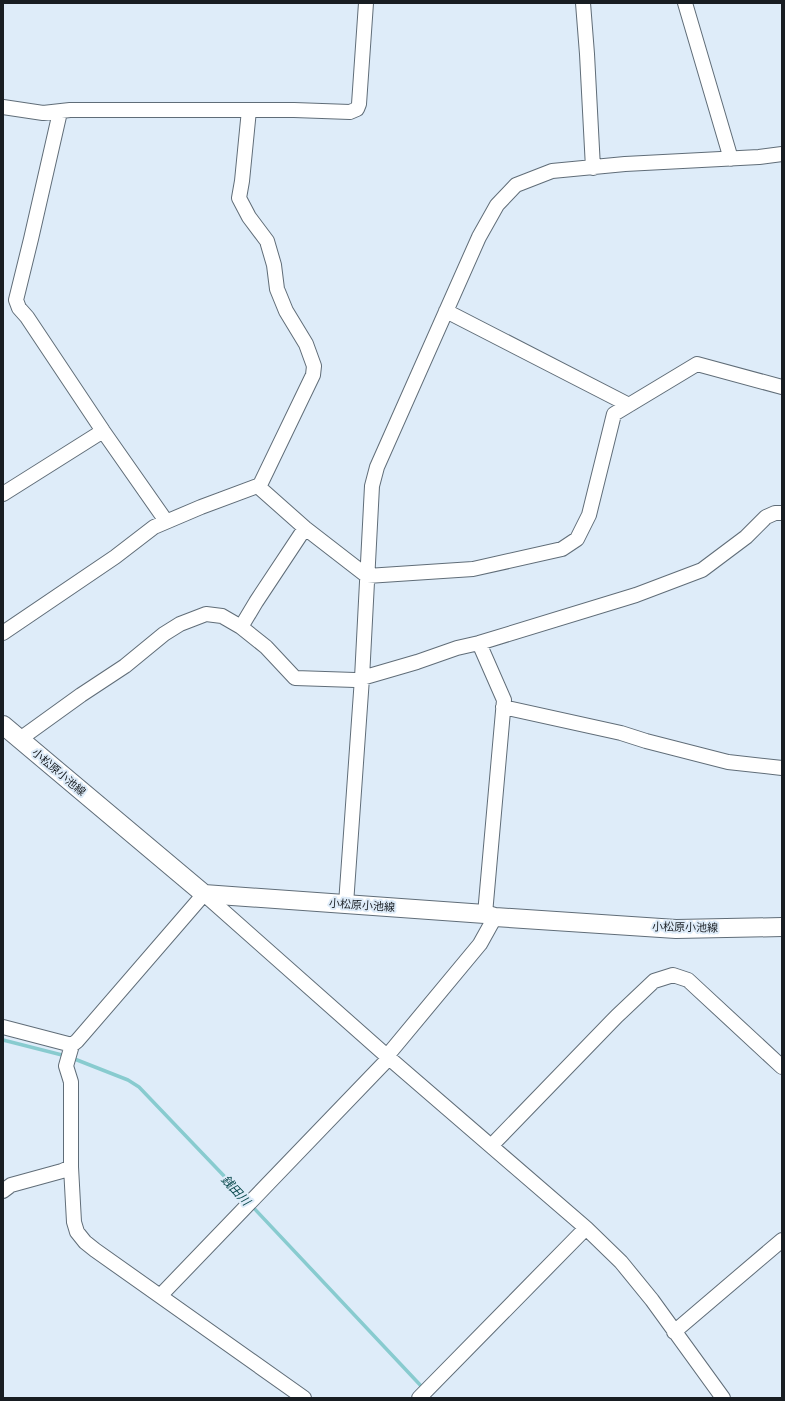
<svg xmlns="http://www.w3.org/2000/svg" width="785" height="1401" font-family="Quicksand,'Noto Sans JP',sans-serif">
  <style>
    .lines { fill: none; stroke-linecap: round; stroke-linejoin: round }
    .stream { stroke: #88cbcf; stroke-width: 3.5 }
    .minor-casing { stroke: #606d78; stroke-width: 16 }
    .major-casing { stroke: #606d78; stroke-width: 20 }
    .minor { stroke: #fff; stroke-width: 14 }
    .major { stroke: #fff; stroke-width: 18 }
    .labels { text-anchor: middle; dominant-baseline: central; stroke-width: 4; stroke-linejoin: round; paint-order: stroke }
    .street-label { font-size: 11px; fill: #181d22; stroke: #deecf9 }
    .water-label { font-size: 12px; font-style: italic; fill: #09484c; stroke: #deecf9 }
  </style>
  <rect width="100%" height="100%" fill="#deecf9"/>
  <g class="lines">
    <!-- stream -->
    <path class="stream" d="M3,1040L66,1056
      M72,1058L128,1080L139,1087L247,1200
      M251,1205L423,1388"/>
    <defs>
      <path id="minor" d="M583,3L587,54L593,168
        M685,3L731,159
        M3,107L43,113L70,110H294L350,112L357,109L359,104L366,3
        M60,112L31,239L16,300L19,308L27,317L103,431L166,521
        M446,311L629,405
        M260,485L261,489L305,528L367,576L473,569L562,549L577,539L589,515L614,414L697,364L782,387
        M3,494L103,431
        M241,627L256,602L305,528
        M3,633L115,557L154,527L201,507L260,485L313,375L314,366L306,344L286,311L277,289L274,265L267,241L249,217L239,198L242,181L249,110
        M479,643L504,700L485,914
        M503,707L621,733L646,741L728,762L782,768
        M20,739L81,695L125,666L164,634L180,624L206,614L222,616L241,627L266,647L295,678L355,680L362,678L417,662L457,648L479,643L636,595L702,570L746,537L766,517L775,513H782
        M346,904L362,678L372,486L377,467L479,237L497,205L516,185L552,171L625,164L759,157L782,154
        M3,1027L72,1045
        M387,1056L480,944L495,917
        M491,1146L617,1016L654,981L673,975L688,980L782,1067
        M3,1191L11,1185L62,1171L71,1167
        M160,1296L389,1058
        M674,1332L782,1240
        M304,1398L95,1250L85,1242L77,1232L74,1222L71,1167V1082L66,1066L72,1045L77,1041L204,894L389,1058L586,1228L621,1262L652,1300L723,1398
        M419,1398L586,1228"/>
      <path id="major" d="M3,725L204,894L485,914L495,917L676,929L782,927"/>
    </defs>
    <!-- minor casing -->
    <use href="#minor" class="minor-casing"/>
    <!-- major casing -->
    <use href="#major" class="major-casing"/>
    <!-- minor -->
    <use href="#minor" class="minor"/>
    <!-- major -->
    <use href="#major" class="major"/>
  </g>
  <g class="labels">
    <!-- street labels -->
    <g class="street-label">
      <text transform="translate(59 772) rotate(40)">小松原小池線</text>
      <text transform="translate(362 905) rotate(4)">小松原小池線</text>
      <text transform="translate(685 927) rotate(1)">小松原小池線</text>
    </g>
    <!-- water labels -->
    <g class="water-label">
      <text transform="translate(236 1190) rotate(47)">銭田川</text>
    </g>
  </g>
  <!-- border -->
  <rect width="785" height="1401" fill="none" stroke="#181d22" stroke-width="8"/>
</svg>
